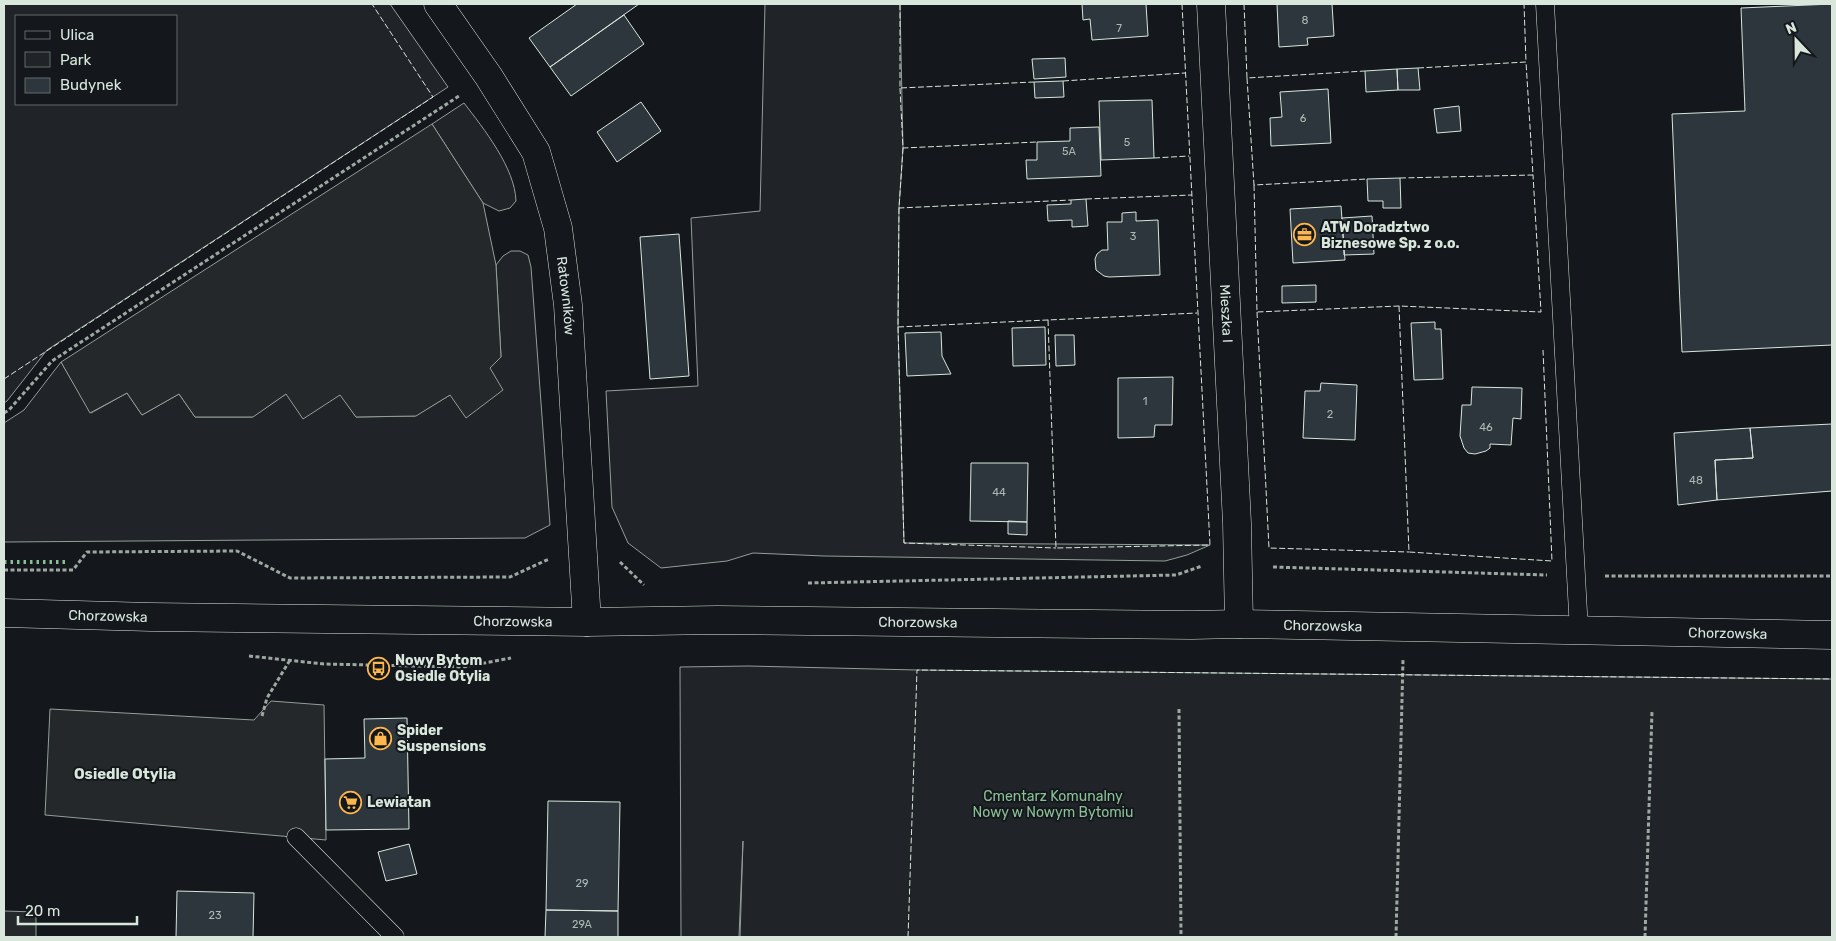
<svg xmlns="http://www.w3.org/2000/svg" width="1836" height="941" font-family="Rubik,sans-serif">
  <style>
    .green { fill: #202428; stroke: #939e99; fill-rule: evenodd }
    .parking { fill: #24282b; stroke: #939e99 }
    .building { fill: #2c363c; stroke: #d8e6dc }
    .lines { fill: none; stroke-linecap: round; stroke-linejoin: round }
    .lane-casing { stroke: #d8e6dc; stroke-width: 19 }
    .street-casing { stroke: #d8e6dc; stroke-width: 29 }
    .secondary-casing { stroke: #d8e6dc; stroke-width: 29 }
    .path { stroke: #9da8a2; stroke-width: 3; stroke-dasharray: 4 2.5; stroke-linecap: butt }
    .lane { stroke: #14181c; stroke-width: 18 }
    .street { stroke: #14181c; stroke-width: 28 }
    .secondary { stroke: #14181c; stroke-width: 28 }
    .hedge { stroke: #8ac095; stroke-width: 4; stroke-dasharray: 2.5 4; stroke-linecap: butt }
    .fence { stroke: #d8e6dc; stroke-width: 1; stroke-dasharray: 6 2.5; stroke-linecap: butt }
    .labels { text-anchor: middle; dominant-baseline: central; stroke-width: 4; stroke-linejoin: round; paint-order: stroke }
    .number-label { font-size: 11px; fill: #adbab4 }
    .poi-label { font-size: 14px; font-weight: bold; fill: #d8e6dc; stroke: #14181c; text-anchor: start }
    .street-label { font-size: 14px; fill: #d8e6dc; stroke: #14181c }
    .park-label { font-size: 14px; fill: #8ac095; stroke: #14181c }
    .neighbourhood-label { font-size: 15px; font-weight: bold; fill: #d8e6dc; stroke: #14181c }
  </style>
  <rect width="100%" height="100%" fill="#14181c"/>
  <!-- green -->
  <path class="green" d="M4,4H390L448,87L47,350L7,401L4,403ZM16,16H176V104H16Z
    M765,4H900L903,148L899,208L898,327L904,543L1210,545L1187,555L1165,561L824,556L753,553L727,561L661,568L628,543L612,507L606,391L698,386L691,218L760,211Z
    M464,103C484,129 515,168 516,201L510,208L499,211L483,203L432,124Z
    M511,251H520L528,255L531,267L550,525L525,538L4,542V423L24,410L61,362L91,413L127,393L142,415L179,394L195,417H252L286,394L341,395L356,417L415,416L450,395L490,367L501,357L496,265L503,256Z
    M748,666L917,670L1832,679V937H740L743,841L739,937H681L680,667Z"/>
  <!-- parking -->
  <path class="parking" d="M432,124L483,203L496,265L501,357L490,368L503,390L466,418L450,395L416,416L356,417L340,395L303,419L286,394L253,417H195L179,394L142,415L127,393L90,413L61,362Z
    M271,701L324,705L326,840L45,815L50,709L254,720Z
    M4,911L36,912V937H4Z"/>
  <!-- building -->
  <path class="building" d="M577,4H639L550,67L529,38Z
    M1082,4H1146L1148,36L1092,40L1090,19L1083,20Z
    M1277,4H1332L1334,36L1307,38L1308,45L1279,47Z
    M1832,4V345L1682,352L1672,114L1745,111L1741,8Z
    M624,15L644,44L571,96L550,67Z
    M1065,58L1066,77L1034,79L1032,59Z
    M1418,68L1420,90H1398L1397,69Z
    M1397,69L1398,90L1366,92L1365,71Z
    M1063,81L1064,97L1035,98L1034,82Z
    M1328,89L1331,143L1271,146L1270,118L1282,117L1280,92Z
    M1152,100L1154,158L1101,160L1099,101Z
    M641,102L661,131L617,162L597,132Z
    M1459,106L1461,131L1437,133L1434,109Z
    M1099,127L1101,176L1027,179L1026,160H1037V142L1070,141V128Z
    M1400,178L1401,208H1383V201H1368L1367,179Z
    M1086,199L1088,226L1072,227V220L1048,221L1047,205L1071,204V200Z
    M1341,206L1345,260L1293,263L1290,209Z
    M1136,212V221L1158,220L1160,275L1109,277L1104,276L1096,270L1095,259L1097,254L1102,250H1108L1107,222H1122V213Z
    M1372,216L1374,254L1344,255L1342,218Z
    M679,234L689,376L650,379L640,237Z
    M1316,285V302L1282,303V286Z
    M1435,322V329H1441L1443,379L1414,380L1411,323Z
    M1045,327L1046,365L1013,366L1012,328Z
    M941,332L942,356L951,374L907,376L905,333Z
    M1055,335H1074L1075,365L1056,366Z
    M1173,377L1172,425H1155L1154,437L1118,438V378Z
    M1321,383L1357,385L1355,440L1303,438L1305,391H1320Z
    M1472,387L1522,388L1521,419L1513,418L1511,445L1490,444V448L1486,451L1475,454L1468,453L1464,448L1460,436L1462,405H1471Z
    M1832,424V491L1717,500L1715,460L1753,458L1750,428Z
    M1750,428L1753,458L1715,460L1717,500L1678,505L1674,433Z
    M971,463H1028L1027,522L970,521Z
    M1008,521L1027,522V535L1008,534Z
    M407,718L409,829L326,830L325,759L365,758L364,719Z
    M548,801L620,802L618,911L546,910Z
    M409,844L417,874L386,881L378,852Z
    M177,891L254,893L253,937H176Z
    M546,910L618,911V937H545Z"/>
  <g class="lines">
    <defs>
      <path id="lane" d="M1545,4L1579,631
        M296,837L395,937"/>
      <g id="street">
        <path id="s1" d="M438,4L489,77L536,152L558,228L568,305L587,622"/>
        <path id="s2" d="M1211,4L1237,523L1239,624"/>
      </g>
      <g id="secondary">
        <path id="s3" d="M4,613L151,617L587,622L717,620L1192,625L1239,624L1832,635"/>
      </g>
    </defs>
    <!-- lane casing -->
    <use href="#lane" class="lane-casing"/>
    <!-- street casing -->
    <use href="#street" class="street-casing"/>
    <!-- secondary casing -->
    <use href="#secondary" class="secondary-casing"/>
    <!-- path -->
    <path class="path" d="M4,413L9,410L52,361L459,96
      M620,562L644,585
      M1273,567L1547,575
      M4,570H73L87,552L237,551L290,578L510,577L549,559
      M1605,576H1832
      M808,583L1176,575L1202,566
      M249,656L324,664L463,667L511,658
      M1179,709L1181,937
      M262,716L267,698L290,660
      M1396,937L1403,660
      M1645,937L1652,711"/>
    <!-- lane -->
    <use href="#lane" class="lane"/>
    <!-- street -->
    <use href="#street" class="street"/>
    <!-- secondary -->
    <use href="#secondary" class="secondary"/>
    <!-- hedge -->
    <path class="hedge" d="M4,562H66"/>
    <!-- fence -->
    <path class="fence" d="M900,4V88L1034,82
      M1244,4L1247,78L1365,71
      M1418,68L1526,62L1524,4
      M1247,78L1254,185L1367,179
      M1063,81L1185,73
      M900,88L903,148L1037,142
      M903,148L899,208L1071,200
      M1154,158L1189,156
      M1400,178L1533,175L1526,62
      M1254,185L1257,312L1399,306L1541,312L1533,175
      M1086,199L1192,195
      M899,208L898,327L1197,313
      M1399,306L1409,552L1552,561L1543,350
      M1257,312L1269,548L1409,552
      M1048,320L1056,548L1210,545L1182,4
      M898,327L904,543L1056,548
      M4,379L433,97L372,4
      M908,937L917,670L1832,679"/>
  </g>
  <!-- icons -->
  <defs>
    <symbol id="office-ring" viewBox="-11 -11 22 22"><circle r="9.5" fill="#14181c" stroke="#ffb74d" stroke-width="1.5"/><path d="M-6-3h4V-5.5h4V-3h4V5H-6ZM-1-4.5V-3h2v-1.5ZM-6 0V1H6V0Z" fill="#ffb74d"/></symbol>
    <symbol id="bus-ring" viewBox="-11 -11 22 22"><circle r="9.5" fill="#14181c" stroke="#ffb74d" stroke-width="1.5"/><path d="M-5-6H5V4H4V6H2V4H-2V6H-4V4H-5ZM-3.5-4V0h7V-4ZM-3.5 1.2v1.5H-2V1.2ZM2 1.2v1.5H3.5V1.2Z" fill="#ffb74d"/></symbol>
    <symbol id="shop-ring" viewBox="-11 -11 22 22"><circle r="9.5" fill="#14181c" stroke="#ffb74d" stroke-width="1.5"/><path d="M-5-2.5h2.3a2.7 3.5 0 0 1 5.4 0H5L5.5 6h-11ZM-1.5-2.5h3a1.5 2.3 0 0 0-3 0Z" fill="#ffb74d"/></symbol>
    <symbol id="supermarket-ring" viewBox="-11 -11 22 22"><circle r="9.5" fill="#14181c" stroke="#ffb74d" stroke-width="1.5"/><path d="M-6-5.5h2.5l.6 2H6L4.5 2H-2.5L-4.4-4H-6ZM-1.5 3.2a1.3 1.3 0 1 0 .1 0ZM3 3.2a1.3 1.3 0 1 0 .1 0Z" fill="#ffb74d"/></symbol>
  </defs>
  <g fill-rule="evenodd">
    <use href="#office-ring" x="1292" y="222" width="25" height="25"/>
    <use href="#bus-ring" x="366" y="656" width="25" height="25"/>
    <use href="#shop-ring" x="368" y="726" width="25" height="25"/>
    <use href="#supermarket-ring" x="338" y="790" width="25" height="25"/>
  </g>
  <g class="labels">
    <!-- number labels -->
    <g class="number-label">
      <text x="1305" y="20">8</text>
      <text x="1119" y="28">7</text>
      <text x="1303" y="118">6</text>
      <text x="1127" y="142">5</text>
      <text x="1069" y="151">5A</text>
      <text x="1133" y="236">3</text>
      <text x="1145" y="401">1</text>
      <text x="1330" y="414">2</text>
      <text x="1486" y="427">46</text>
      <text x="1696" y="480">48</text>
      <text x="999" y="492">44</text>
      <text x="582" y="883">29</text>
      <text x="215" y="915">23</text>
      <text x="582" y="924">29A</text>
    </g>
    <!-- poi labels -->
    <g class="poi-label">
      <text x="1321" y="227">ATW Doradztwo<tspan x="1321" dy="16">Biznesowe Sp. z o.o.</tspan></text>
      <text x="395" y="660">Nowy Bytom<tspan x="395" dy="16">Osiedle Otylia</tspan></text>
      <text x="397" y="730">Spider<tspan x="397" dy="16">Suspensions</tspan></text>
      <text x="367" y="802">Lewiatan</text>
    </g>
    <!-- street labels -->
    <g class="street-label">
      <text stroke="none"><textPath href="#s1" startOffset="325">Ratowników</textPath></text>
      <text stroke="none"><textPath href="#s2" startOffset="310">Mieszka I</textPath></text>
      <text stroke="none"><textPath href="#s3" startOffset="104">Chorzowska</textPath></text>
      <text stroke="none"><textPath href="#s3" startOffset="509">Chorzowska</textPath></text>
      <text stroke="none"><textPath href="#s3" startOffset="914">Chorzowska</textPath></text>
      <text stroke="none"><textPath href="#s3" startOffset="1319">Chorzowska</textPath></text>
      <text stroke="none"><textPath href="#s3" startOffset="1724">Chorzowska</textPath></text>
    </g>
    <!-- park labels -->
    <g class="park-label">
      <text x="1053" y="796">Cmentarz Komunalny<tspan x="1053" dy="16">Nowy w Nowym Bytomiu</tspan></text>
    </g>
    <!-- neighbourhood labels -->
    <g class="neighbourhood-label">
      <text x="125" y="774">Osiedle Otylia</text>
    </g>
  </g>
  <!-- border -->
  <rect width="1836" height="941" fill="none" stroke="#d8e6dc" stroke-width="10"/>
  <!-- legend -->
  <rect x="15" y="15" width="162" height="90" fill="#14181c" stroke="#626a69"/>
  <rect x="25" y="31" width="25" height="8" fill="#14181c" stroke="#626a69"/>
  <text x="60" y="40" font-size="15" fill="#d8e6dc">Ulica</text>
  <rect x="25" y="52" width="25" height="15" fill="#202428" stroke="#626a69"/>
  <text x="60" y="65" font-size="15" fill="#d8e6dc">Park</text>
  <rect x="25" y="78" width="25" height="15" fill="#2c363c" stroke="#626a69"/>
  <text x="60" y="90" font-size="15" fill="#d8e6dc">Budynek</text>
  <!-- north arrow -->
  <g transform="translate(1796 40) rotate(338)" stroke="#14181c" stroke-width="4" paint-order="stroke">
  <path d="M0-4L9 19L0 12L-9 19Z" fill="#d8e6dc"/>
  <text y="-8" font-size="14" font-weight="bold" text-anchor="middle" fill="#d8e6dc">N</text>
  </g>
  <!-- scale -->
  <path d="M18 916v8h119v-8" fill="none" stroke="#d8e6dc" stroke-width="2.5"/>
  <text x="25" y="916" font-size="15" fill="#d8e6dc" stroke="#14181c" stroke-width="4" paint-order="stroke">20 m</text>
</svg>
